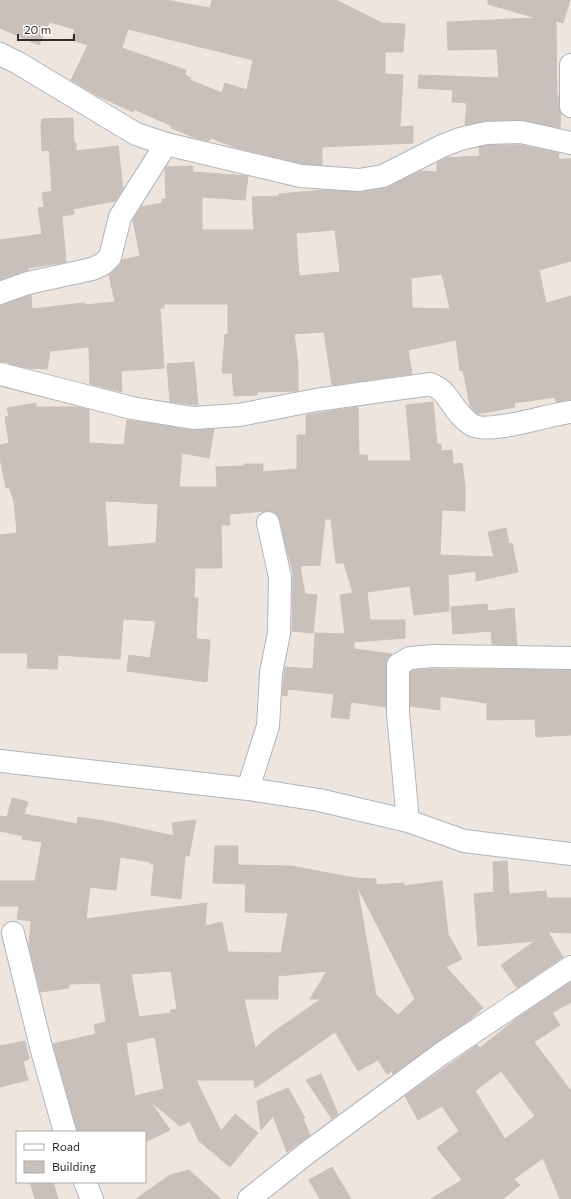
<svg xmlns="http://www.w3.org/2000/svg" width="571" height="1199" font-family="Commissioner,sans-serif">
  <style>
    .building { fill: #c8c0ba; stroke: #cbc0b8; fill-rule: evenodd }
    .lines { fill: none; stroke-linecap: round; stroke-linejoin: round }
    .minor-casing { stroke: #afb5bd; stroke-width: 24 }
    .minor { stroke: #fff; stroke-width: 22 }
  </style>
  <rect width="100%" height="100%" fill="#efe5df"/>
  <!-- building -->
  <path class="building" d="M0,0H166L210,8L212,0H336L382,23L405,24L403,52H385V74L403,75L400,127L413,126V143L322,147V165L303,164L234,147L211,138L209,141L196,138L171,128L172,126L134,109L133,112L96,95L71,80L88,45L72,40L75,29L49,22L39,45L0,28ZM128,29L253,60L247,90L225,83L222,93L190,80L191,78L185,75L186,70L122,48Z
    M488,0H570L563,23L556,21L557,95H558L561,113L560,128L521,120L485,121L465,125L467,103L452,102L453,90L418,88L419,75L499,78L497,49L448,50L447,22L536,18L488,4Z
    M73,118L74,143H76V151L118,146L123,189L115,201L73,209L74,214L62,216L66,262L28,268V270L0,280V240L42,234L38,208L44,207L42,193L52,191L49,150L42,151L41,126L42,119Z
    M488,145H520L559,153L558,159H571V261L539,270L546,303L571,296V400L556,402L555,397L514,403L515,407L477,414L470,406L463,370L460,371L456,340L408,350L412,374L332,385L324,332L294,334L298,364V391L257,392V395L234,396L232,373H222L225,334L228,335V304H164V308H160L164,368L121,371L122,392L90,384L89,347L50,351L47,369L26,368L9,364V362H0V305L31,295L32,309L84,303L85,305L115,302L109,275L119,266L122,260L140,256L133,220L141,207L162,203V199H166L165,170L166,167L192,166L193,172L248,176L245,200L202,197V230H254L252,197L279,196V194L324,190L361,192L385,188L421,171L437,172V163L446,158L480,156L479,147ZM335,230L340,272L299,276L296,233ZM442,274L450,309L412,308L411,278Z
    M194,362L198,405L170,402L167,364Z
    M433,402L437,444H441V451L452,450L453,464L462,463L465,485V511L442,510L440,555L494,557L488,532L506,528L509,544L512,543L518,572L476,581V571L448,575L449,611L414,615L410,586L367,592L370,620H405V638L354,642V649L392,654L387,659L386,665V707L351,702L349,719L331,717L334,694L288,689L287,696L282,695L285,667L313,669L315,633L345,634L340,595L353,593L344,563H336L331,519H325L320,565L300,566L305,594L317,595L313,633L292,631L293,572L277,515L272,511H266L229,514L230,525H221L222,568H195L194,598H198L196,639L210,640L207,682L127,671L129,655L150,658L156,621L123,619L120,659L58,655L57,669L27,668L28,653H0V535L17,533L14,501L9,487L6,488L0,458V445L9,443L5,417L9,416L7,408L36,403V407H78L89,410V443L124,445L127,420L191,430L214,429L209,458L182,453L179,487H217L216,467L244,466V464H263V472L297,469V435H306V415L358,407L359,455H367L368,461H411L406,405ZM105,501L158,504L156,543L108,547Z
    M487,604L488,611L514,608L517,645L492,644L491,631L453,634L451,607Z
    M434,669L571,670V735L536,737L535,719L487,720V703L440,696V710L410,706V672L414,670Z
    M12,798L28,802L24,814L77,824L78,817L105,821L174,836L172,823L196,820L189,856H185L181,899L151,895L154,864H150L151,862L120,857L116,890L90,887L86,919L207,903L205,926L222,922L228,952L281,953L288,913L245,912L246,884L213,883L215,846H238V865L291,866L355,878L376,879V885L404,883V886L442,881L448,934L462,959L446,967L483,1008L468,1021L393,1074L392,1071L387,1074L378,1060L358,1071L335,1032L255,1088L254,1080H196L221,1131L235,1114L258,1133L230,1167L199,1141L190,1121L180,1126L150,1101L170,1130L145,1142V1132H77L53,1044L96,1034L94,1025L106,1022L100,983L69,984V988L40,992L29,946L31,921L17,919L19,906H0V881H35L42,842L22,839L23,836L0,831V816L7,817ZM357,886L415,999L398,1015L376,995ZM171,971L177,1009L170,1010L171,1013L139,1017L131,974ZM327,971L310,999H321L272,1033L255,1048L244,999H278V976ZM155,1037L164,1089L135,1096L126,1043Z
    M507,861L509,894L546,891L547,898H571V933L548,932L563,957L517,988L501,965L535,941L478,946L474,894L494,892L493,862Z
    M571,982V1002L552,1013L560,1025L534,1042L571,1091V1199H560L543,1158L514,1179L520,1185L503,1199H431L462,1180L437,1148L459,1131L442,1106L418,1120L405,1096L477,1045L480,1048L516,1019ZM501,1071L535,1116L505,1139L475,1091Z
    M25,1041L29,1059L23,1061L28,1080L0,1087V1046Z
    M321,1074L338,1114L332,1119L306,1080Z
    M288,1088L305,1118L303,1119L310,1135L287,1152L273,1116L261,1130L257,1101Z
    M332,1167L351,1199H320L309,1180Z
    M189,1170L221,1199H136L170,1175Z
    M30,1182H53L58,1199H35Z"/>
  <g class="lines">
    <defs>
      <path id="minor" d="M0,54L18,63L136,134L166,144L301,176L359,180L383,176L442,146L460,139L486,133L521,132L571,143
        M571,65V106
        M0,293L28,283L92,269L103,264L110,257L120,217L166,144
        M0,374L132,408L193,418L239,415L316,400L431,384C436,387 441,389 444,393C453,404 459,417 472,425C490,435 549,414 571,412
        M0,761L248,789L319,800L408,821L464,841L571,854
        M248,789L268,726L271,673L279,633L280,577L268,523
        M408,821L398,713V665L410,658L434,656L571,658
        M13,933L41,1047L65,1132
        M85,1182L92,1199
        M249,1199L307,1153L441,1054L571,967"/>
    </defs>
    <!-- minor casing -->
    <use href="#minor" class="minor-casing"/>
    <!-- minor -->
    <use href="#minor" class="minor"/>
  </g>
  <!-- legend -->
  <rect x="16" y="1131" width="130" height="52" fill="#ffffff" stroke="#ababab"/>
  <rect x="24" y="1144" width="20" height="6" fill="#ffffff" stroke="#ababab"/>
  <text x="52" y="1151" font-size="12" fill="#2d2d2d">Road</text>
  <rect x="24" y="1161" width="20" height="12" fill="#c8c0ba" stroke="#ababab"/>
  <text x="52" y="1171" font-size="12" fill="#2d2d2d">Building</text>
  <!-- scale -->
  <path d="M18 34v6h56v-6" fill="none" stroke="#2d2d2d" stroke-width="2"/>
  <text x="24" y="34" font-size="12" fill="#2d2d2d" stroke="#ffffff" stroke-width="3" paint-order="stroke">20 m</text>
</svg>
